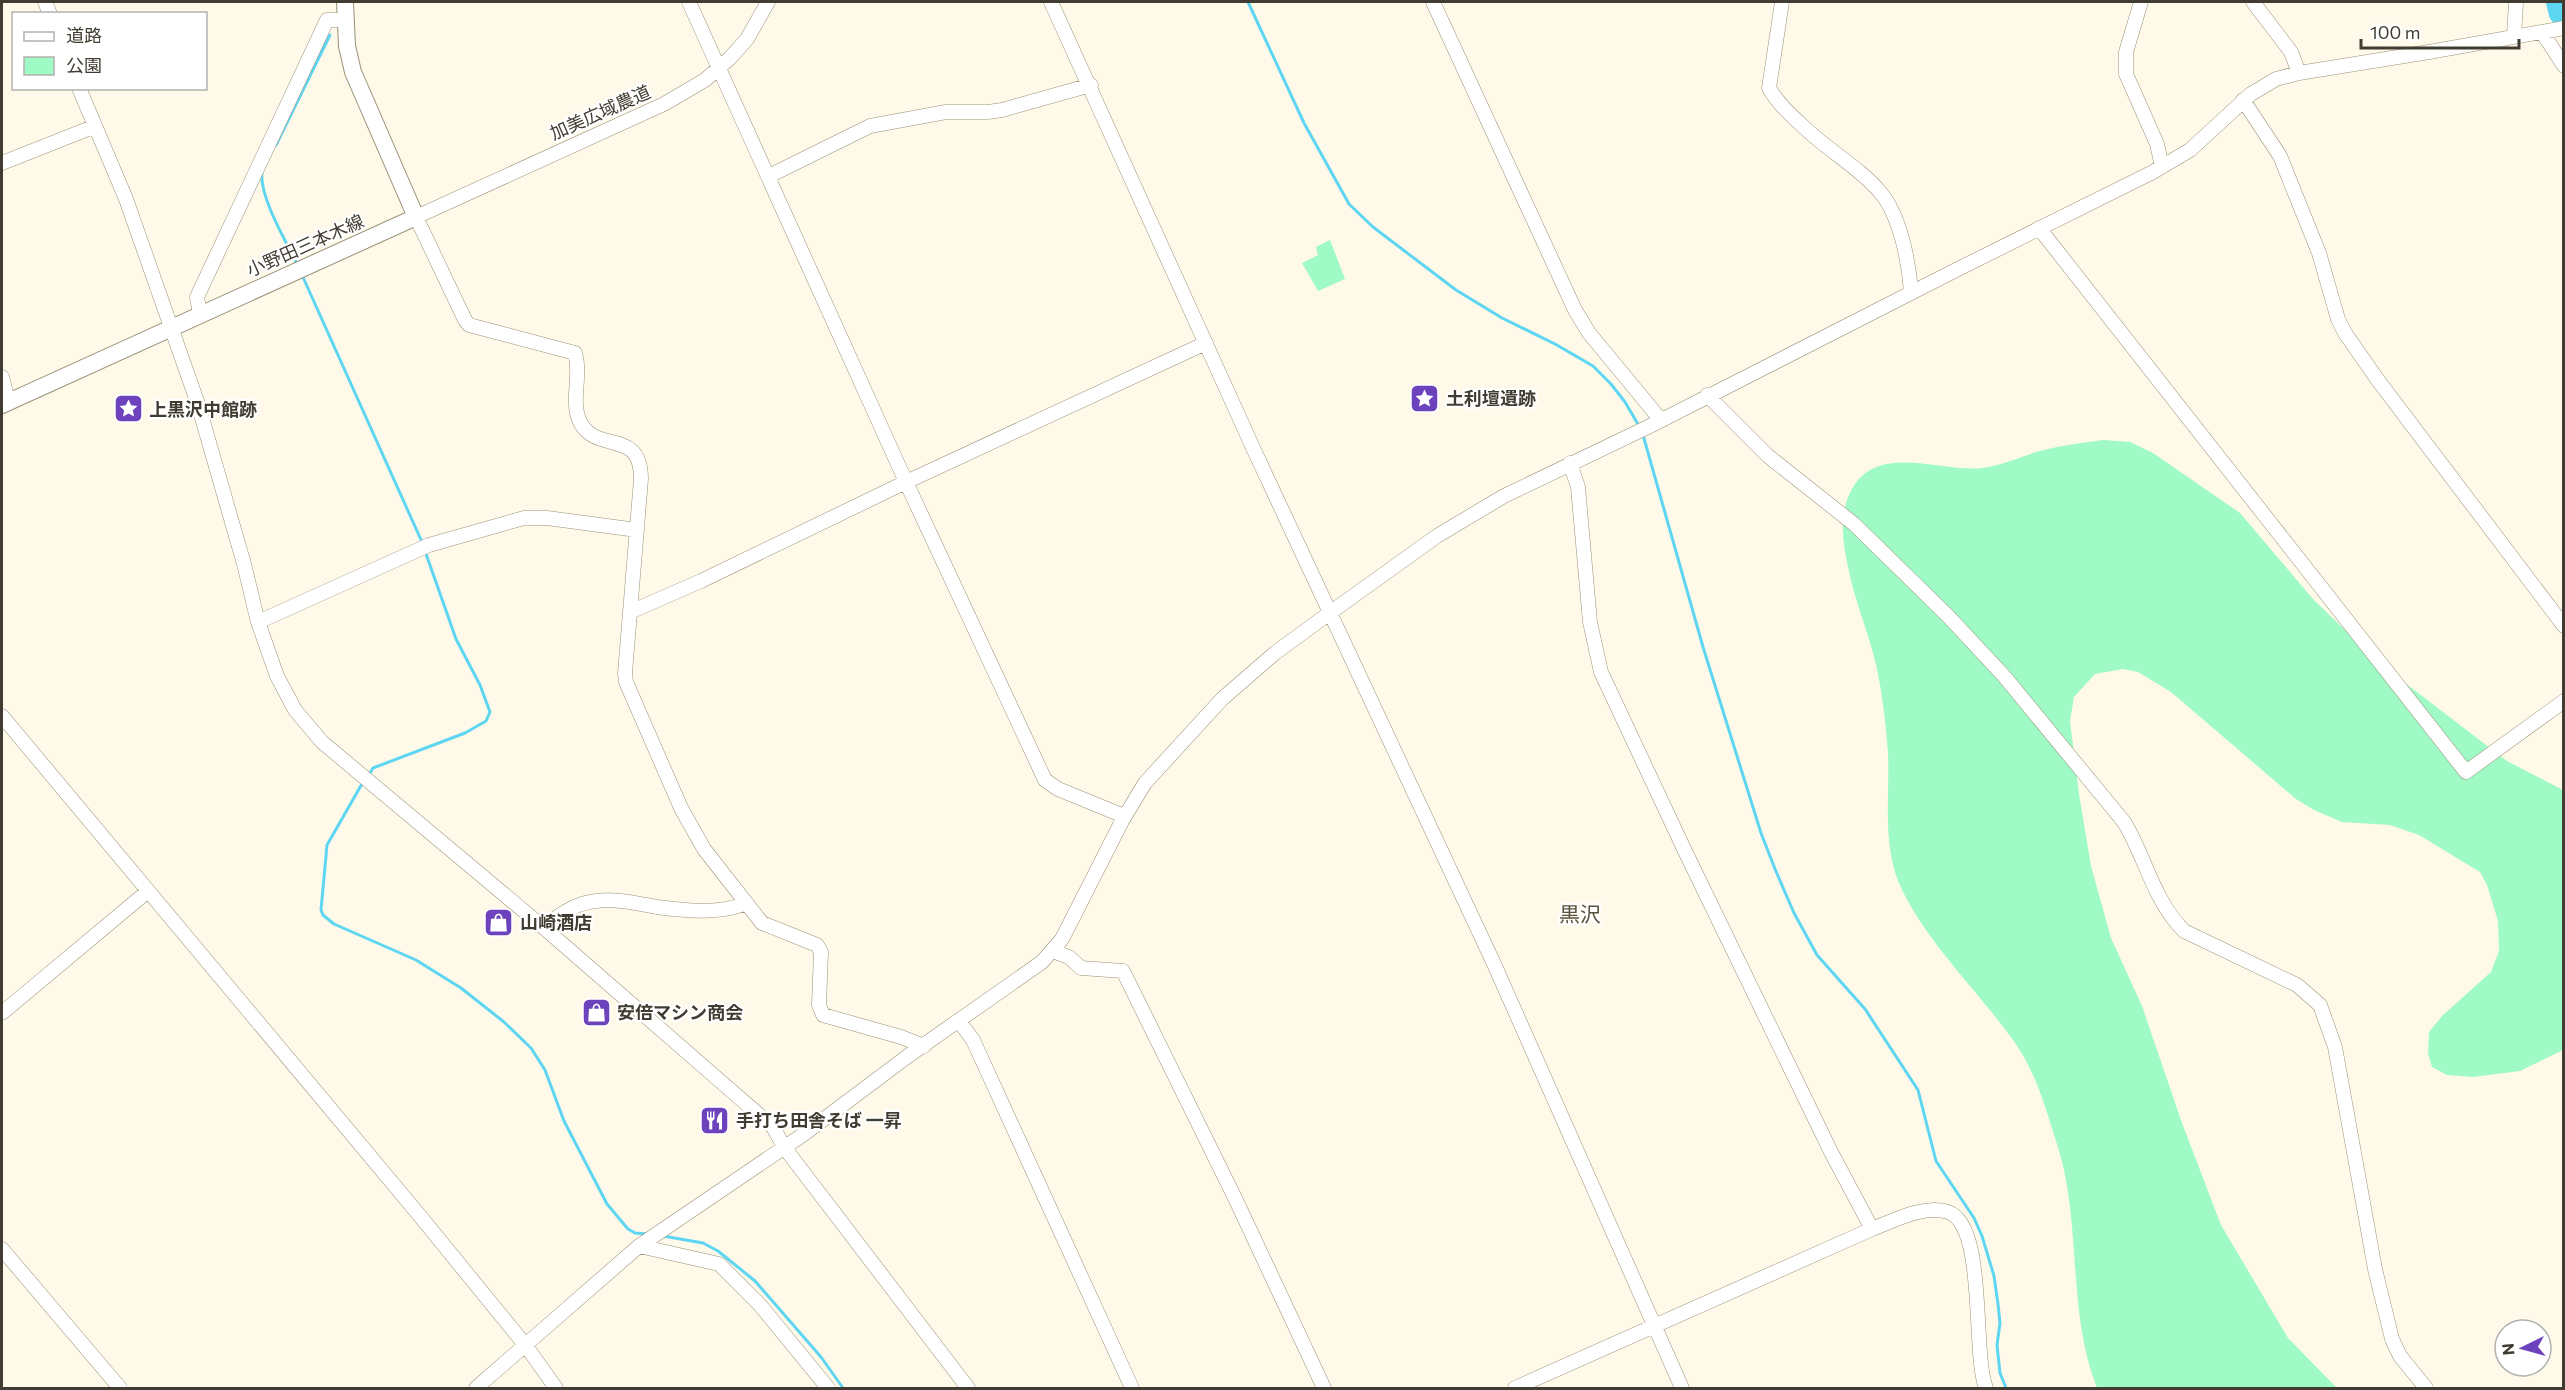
<svg xmlns="http://www.w3.org/2000/svg" width="2565" height="1390" font-family="Commissioner,'Noto Sans JP',sans-serif">
  <style>
    .green { fill: #9ffac6 }
    .lines { fill: none; stroke-linecap: round; stroke-linejoin: round }
    .stream { stroke: #5ed6f2; stroke-width: 3 }
    .river { stroke: #5ed6f2; stroke-width: 20 }
    .minor-casing { stroke: #999178; stroke-width: 15 }
    .major-casing { stroke: #999178; stroke-width: 18 }
    .minor { stroke: #fff; stroke-width: 14 }
    .major { stroke: #fff; stroke-width: 16 }
    .labels { text-anchor: middle; dominant-baseline: central; stroke-width: 4.5; stroke-linejoin: round; paint-order: stroke }
    .street-label { font-size: 18px; fill: #403c31; stroke: #fff }
    .poi-label { font-size: 18px; font-weight: bold; fill: #403c31; stroke: #fff; text-anchor: start }
    .quarter-label { font-size: 21px; fill: #5b533c; stroke: #fff }
  </style>
  <rect width="100%" height="100%" fill="#fef9e9"/>
  <!-- green -->
  <path class="green" d="M1330,240L1345,279L1318,291L1302,263L1318,255L1316,247Z
    M2103,440L2130,442L2153,453L2240,513L2313,599L2379,663L2507,761L2563,790V1050L2520,1071L2473,1077L2447,1075L2432,1067L2428,1053L2429,1032L2442,1016L2491,972L2499,951L2498,921L2487,885L2480,872L2419,835L2390,825L2342,822L2314,810L2296,799L2171,692L2138,672L2123,669L2095,674L2074,697L2070,721L2079,794L2091,866L2111,938L2142,1006L2182,1123L2221,1225L2288,1338L2337,1388H2097C2066,1310 2083,1221 2056,1141C2045,1106 2035,1070 2013,1040C1977,990 1931,947 1903,892C1881,848 1890,800 1888,753C1886,727 1883,699 1878,674C1871,637 1855,604 1848,567C1842,539 1838,509 1855,484C1883,444 1944,473 1983,468C2002,465 2018,458 2036,452C2058,446 2080,443 2103,440Z"/>
  <g class="lines">
    <!-- stream -->
    <path class="stream" d="M1248,2L1304,123L1349,204L1373,227L1456,290L1502,318L1555,344L1593,366L1611,384L1625,402L1639,426
      M276,145L330,35
      M262,172C259,197 287,243 298,266
      M302,275L422,542
      M1643,435L1703,647L1761,833L1775,869L1794,913L1817,955L1865,1009L1918,1090L1936,1161L1974,1218L1982,1236L1994,1276L1998,1304L2000,1323L1997,1345L2000,1373L2006,1388
      M369,775L373,768L465,733L486,721L490,712L480,685L456,639L425,551
      M363,782L327,845L321,910L323,915L334,924L416,960L461,988L504,1022L531,1048L545,1070L564,1121L607,1204L628,1229L635,1233L648,1234
      M663,1236L703,1243L718,1251L755,1281L821,1357L843,1388"/>
    <!-- river -->
    <path class="river" d="M2556,2L2559,14L2564,19"/>
    <defs>
      <path id="minor" d="M45,2L50,14
        M689,2L906,482L1045,780L1058,789L1124,816
        M768,2L747,39L730,58L705,80L664,104L416,217L465,320L469,325L575,353C582,375 570,401 580,422C597,455 641,427 641,479L625,673L626,682L681,808L704,849L762,923L817,945L821,952L819,1005L823,1015L901,1037L924,1046
        M1051,2L1254,450L1495,966L1682,1388
        M1433,2L1575,310L1589,333L1660,419
        M1782,2L1769,88C1778,104 1793,117 1806,129C1829,151 1860,168 1880,192C1900,215 1909,262 1911,292
        M2141,2L2126,52V74L2157,144L2162,167
        M2253,2L2291,52L2299,73
        M2542,32L2564,66
        M2514,37L2516,2
        M79,88L126,199L198,404L244,564L258,622L277,676L295,710L322,742L543,927L773,1127L784,1147L968,1388
        M2243,100L2280,156L2319,253L2338,319L2345,333L2377,379L2564,626
        M2,163L93,127
        M769,176L870,126L946,112H988L1002,110L1091,85
        M2039,228L2466,772L2564,701
        M200,314L197,297L327,20H345
        M2,377L8,401
        M1707,395L1768,456L1854,524L1948,616L2004,676L2124,822C2146,858 2153,900 2184,931L2297,985L2320,1005L2335,1047L2375,1269L2392,1339L2400,1356L2426,1388
        M1570,463L1578,487L1590,622L1601,672L1684,849L1831,1152L1872,1229
        M630,612L701,581L906,482L1206,343
        M258,622L429,545L524,518H547L637,530
        M2,716L420,1216L526,1346L556,1388
        M543,927C554,919 565,910 579,905C606,896 630,902 657,907C687,911 717,914 745,904
        M1052,951L1069,957L1081,968L1123,971L1235,1198L1324,1388
        M2,1013L148,891
        M959,1021L973,1040L1132,1388
        M639,1246L719,1264L760,1305L828,1388
        M2,1249L120,1388
        M476,1388L639,1246L804,1134L908,1056L1042,962L1062,939L1122,821L1145,783L1222,699L1275,653L1331,612L1437,536L1504,496L1652,425L1956,270L2153,172L2190,150L2251,94L2276,79L2299,73L2429,52L2564,28
        M1515,1388L1872,1229C1893,1221 1925,1204 1948,1212C1987,1225 1972,1353 1986,1388"/>
      <path id="major" d="M2,405L416,217L353,72L347,46L345,2"/>
    </defs>
    <!-- minor casing -->
    <use href="#minor" class="minor-casing"/>
    <!-- major casing -->
    <use href="#major" class="major-casing"/>
    <!-- minor -->
    <use href="#minor" class="minor"/>
    <!-- major -->
    <use href="#major" class="major"/>
  </g>
  <!-- icons -->
  <defs>
    <symbol id="sight-square" viewBox="-11 -11 22 22"><rect x="-9" y="-9" width="18" height="18" rx="4" fill="#6c43bc" stroke="#fff"/><path d="M0-6L1.8-2.2L6-1.7L2.9 1.2L3.7 5.4L0 3.3L-3.7 5.4L-2.9 1.2L-6-1.7L-1.8-2.2Z" fill="#fff"/></symbol>
    <symbol id="shop-square" viewBox="-11 -11 22 22"><rect x="-9" y="-9" width="18" height="18" rx="4" fill="#6c43bc" stroke="#fff"/><path d="M-5-2.5h2.3a2.7 3.5 0 0 1 5.4 0H5L5.5 6h-11ZM-1.5-2.5h3a1.5 2.3 0 0 0-3 0Z" fill="#fff"/></symbol>
    <symbol id="restaurant-square" viewBox="-11 -11 22 22"><rect x="-9" y="-9" width="18" height="18" rx="4" fill="#6c43bc" stroke="#fff"/><path d="M-5-6h1v4h1v-4h1v4h1v-4h1v5L-1.5 .5V6h-2V.5L-5-1ZM5-6V6H3V1.5H1.5Q1.5-4 5-6Z" fill="#fff"/></symbol>
  </defs>
  <g fill-rule="evenodd">
    <use href="#sight-square" x="1408" y="382" width="33" height="33"/>
    <use href="#sight-square" x="112" y="392" width="33" height="33"/>
    <use href="#shop-square" x="482" y="906" width="33" height="33"/>
    <use href="#shop-square" x="580" y="996" width="33" height="33"/>
    <use href="#restaurant-square" x="698" y="1104" width="33" height="33"/>
  </g>
  <g class="labels">
    <!-- street labels -->
    <g class="street-label">
      <text transform="translate(600 112) rotate(-24)">加美広域農道</text>
      <text transform="translate(305 245) rotate(-24)">小野田三本木線</text>
    </g>
    <!-- poi labels -->
    <g class="poi-label">
      <text x="1446" y="398">土利壇遺跡</text>
      <text x="149" y="409">上黒沢中館跡</text>
      <text x="520" y="922">山崎酒店</text>
      <text x="617" y="1012">安倍マシン商会</text>
      <text x="736" y="1120">手打ち田舎そば 一昇</text>
    </g>
    <!-- quarter labels -->
    <g class="quarter-label">
      <text x="1580" y="913">黒沢</text>
    </g>
  </g>
  <!-- border -->
  <rect width="2565" height="1390" fill="none" stroke="#403c31" stroke-width="6"/>
  <!-- legend -->
  <rect x="12" y="12" width="195" height="78" fill="#ffffff" stroke="#b3b1ad" stroke-width="1.5"/>
  <rect x="24" y="32" width="30" height="9" fill="#ffffff" stroke="#b3b1ad" stroke-width="1.5"/>
  <text x="66" y="42" font-size="18" fill="#403c31">道路</text>
  <rect x="24" y="57" width="30" height="18" fill="#9ffac6" stroke="#b3b1ad" stroke-width="1.5"/>
  <text x="66" y="72" font-size="18" fill="#403c31">公園</text>
  <!-- north arrow -->
  <g transform="translate(2523 1348) rotate(265)"><circle r="28" fill="#ffffff" stroke="#b3b1ad" stroke-width="1.5"/>
  <path d="M0-4.5L10 22L0 15L-10 22Z" fill="#6c43bc"/>
  <text y="-9" font-size="16" font-weight="bold" text-anchor="middle" fill="#403c31">N</text>
  </g>
  <!-- scale -->
  <path d="M2361 39v9h158v-9" fill="none" stroke="#403c31" stroke-width="3"/>
  <text x="2370" y="39" font-size="18" fill="#403c31" stroke="#ffffff" stroke-width="4.5" paint-order="stroke">100 m</text>
</svg>
